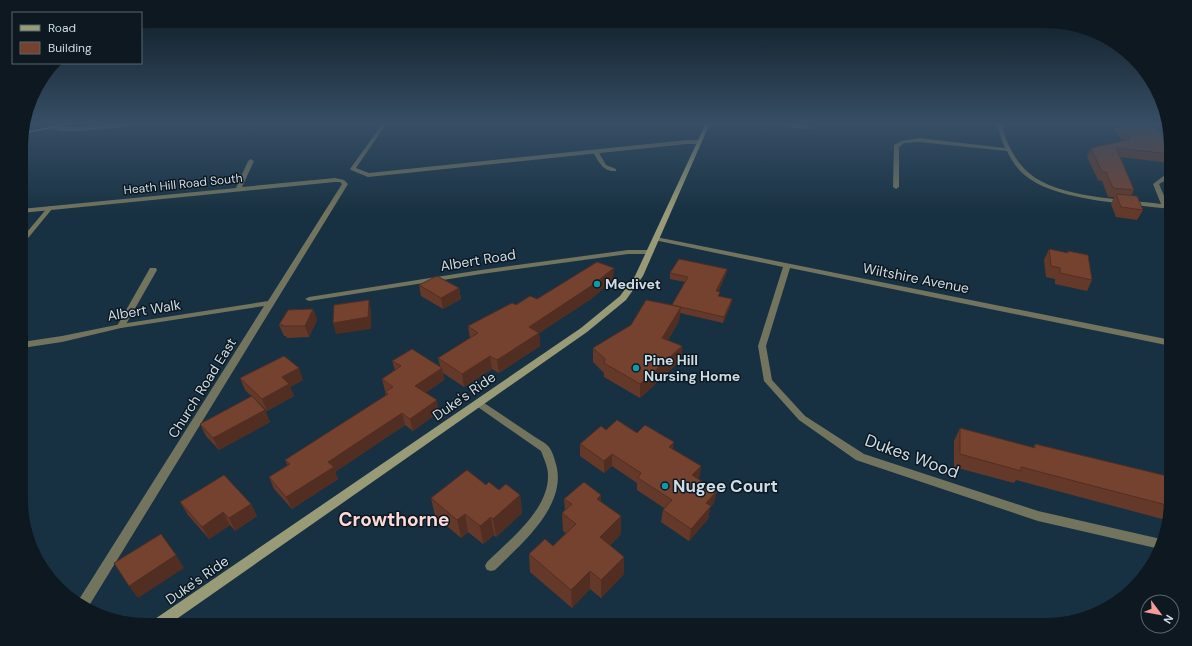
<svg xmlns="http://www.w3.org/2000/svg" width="1192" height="646" font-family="'DM Sans',sans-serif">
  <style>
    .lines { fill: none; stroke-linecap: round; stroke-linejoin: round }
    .lane { fill: #72745d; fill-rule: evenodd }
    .street { fill: #72745d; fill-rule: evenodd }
    .secondary { fill: #989b76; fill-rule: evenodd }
    .wall { fill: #653929 }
    .shaded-wall { fill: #522e22 }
    .building { fill: #754230; stroke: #522e22 }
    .culture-dot { fill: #0f9aa8; stroke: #0d1820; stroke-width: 1.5 }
    .labels { text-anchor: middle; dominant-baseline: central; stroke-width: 3; stroke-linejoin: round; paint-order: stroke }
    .far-street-label { font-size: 12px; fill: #cddce7; stroke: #0d1820 }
    .street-label { font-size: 14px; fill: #cddce7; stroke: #0d1820 }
    .poi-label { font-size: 14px; font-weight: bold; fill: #cddce7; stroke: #0d1820; text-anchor: start }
    .near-street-label { font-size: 17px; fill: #cddce7; stroke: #0d1820 }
    .near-poi-label { font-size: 17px; font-weight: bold; fill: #cddce7; stroke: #0d1820; text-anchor: start }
    .near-quarter-label { font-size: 19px; font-weight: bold; fill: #fddad8; stroke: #0d1820 }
  </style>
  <rect width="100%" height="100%" fill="#183142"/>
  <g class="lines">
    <!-- lane -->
    <path class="lane" d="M760,123H773L809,127L811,128L809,129L762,124Z
      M594,151H598L606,165L616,169V171C603,172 599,162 593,152Z
      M50,206L52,207V209L24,243L22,244V238L48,207Z
      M150,268H156L157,270L125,326L121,328H118L117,326Z"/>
    <!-- street -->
    <path class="street" d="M132,123H146L144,124C126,126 64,136 51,128L53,127H85Z
      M383,123H387L356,168L369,173L687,140H699L702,142L699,144H687L368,177L351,170L350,169Z
      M997,123H1001C1006,142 1014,160 1029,173C1057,198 1124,199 1161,204L1153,184L1165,175L1170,174V178L1159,184L1168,205H1170V209C1132,204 1061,201 1030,179C1020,173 1012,162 1007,151L919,142L904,143L899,147V187L896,189L893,187L894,145L901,141L919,138L1005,148L1001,138Z
      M251,159L254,161L242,187L335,178L344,180L348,184L87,609L78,601L264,306L121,328L62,342L22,348V342L62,336L121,324L268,301L342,184L340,182H335L21,213V209L236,188L248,161Z
      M656,237L1171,340V346L790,268L766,346L772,380L805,416L864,454L1038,511L1161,539L1160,549L1038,521L856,460L799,420L764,381L758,346L783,267L654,240L653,239Z
      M628,250H651L654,252L651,254H628L481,274L309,301L305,299L309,297L481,270Z
      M478,400L481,401C498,412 515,424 532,435C537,439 545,442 549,447C552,451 554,457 555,461C570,504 522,543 495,570L491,571L487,570L485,566L487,562C509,540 549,510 548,475C548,467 544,459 541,451L475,405L473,403L475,401Z"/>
    <!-- secondary -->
    <path class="secondary" d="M71,123H79L22,134L23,132Z
      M706,123H710L643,276L626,300L587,332L168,625H151L152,621L581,328L620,296L635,276Z"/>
  </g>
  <!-- wall -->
  <path class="wall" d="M1109,123H1167L1170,130L1156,128L1170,144V163L1120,157L1134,190L1131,196L1143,210L1137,220L1116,217L1111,204L1114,197H1108L1102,181L1098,180L1087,157L1091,148L1122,141Z
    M1049,249L1067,253L1068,251L1092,280L1087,291L1055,284V279L1046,277L1044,260Z
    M727,269L726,274L718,292L719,296L732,299L731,304L723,323L680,313L679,321L668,340L682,346L681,360L640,398L604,377V373L593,362V348L631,325L672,305L685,282L670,279V273Z
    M613,280L591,299L539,333L540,346L499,373L492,369L464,387L443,373L444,380L425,393L439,412L413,431L405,425L335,472L338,479L292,509L274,489L269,477L288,466L285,460L386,396L385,392L386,391H385L382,379L395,370L392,361L440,366L438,358L470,338L468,326L516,305L537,299Z
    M419,285L459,288L461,299L443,309L421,296Z
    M313,309L317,320L309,337L287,338L286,336H284L279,325Z
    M240,378L303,380L290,387L294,396L267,411L245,390Z
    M265,410L270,422L219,450L206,436L200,424Z
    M960,428L1033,448L1035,444L1171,500L1166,520L1016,480L1014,483L954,467V441Z
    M637,433L673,449L701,466L699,478L698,479L714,503L710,508L708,519L689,541L661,522L663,510L664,508L637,490V483L612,466L604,473L580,456V444Z
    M486,485L499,490L520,495L522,513L496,537L494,535L483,544L468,532L461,538L435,516L431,498Z
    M564,499L601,502L621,516V534L610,545L624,557V574L601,598L590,589L572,608L530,572L529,554L553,546L566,533L563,531L562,513L565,510Z
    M180,502L251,504L257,516L235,531L230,525L209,539L188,515Z"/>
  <!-- shaded-wall -->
  <path class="shaded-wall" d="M614,268L613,280L591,299L539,333L540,346L499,373L497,360L529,327Z
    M727,269L726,274L715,297L716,291Z
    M459,288L461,299L443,309L441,298Z
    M732,299L731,304L723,323L724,317Z
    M369,300L371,311V329L336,334L333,323Z
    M681,307L679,321L661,351L662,338Z
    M313,309L317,320L309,337L305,326Z
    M682,346L681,360L640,398V384Z
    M490,356L492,369L464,387L462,374Z
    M299,368L303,380L290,387L294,396L267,411L262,399L282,377Z
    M442,368L444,380L418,398L415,386Z
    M437,400L439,412L413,431L410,419Z
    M265,410L270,422L219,450L213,438Z
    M402,413L405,425L335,472L338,479L292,509L286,497L328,462Z
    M674,442L672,455L669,447Z
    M612,454V466L604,473V461Z
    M701,466L699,478L690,488L692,475Z
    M717,491L714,503L710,508L708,519L689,541L691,529L706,503Z
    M520,495L522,513L496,537L493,519Z
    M601,495V513L597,499Z
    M251,504L257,516L235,531L229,518Z
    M223,512L230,525L209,539L202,527Z
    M465,514L468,532L461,538L457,520Z
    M621,516V534L599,555L600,537Z
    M491,517L494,535L483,544L480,526Z
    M176,555L184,568L138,598L129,586Z
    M624,557V574L601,598V580Z
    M590,571V589L572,608L571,590Z"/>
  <!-- building -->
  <path class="building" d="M1119,123H1152L1170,144V154L1116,148L1134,190L1113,188L1106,172H1102L1091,148L1131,139Z
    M1116,194L1137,196L1143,210L1121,207Z
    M1049,249L1068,253V251L1088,255L1092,280L1060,273V268L1051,266Z
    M679,259L727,269L716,291L720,292L718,296L732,299L724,317L672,305L688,277L670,273Z
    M597,262L614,268L591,286L529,327L539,333L497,360L490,356L462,374L438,358L478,333L468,326L512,303L516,305L530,296L537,299Z
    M437,276L459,288L441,298L419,285Z
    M369,300L368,317L333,323L334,305Z
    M646,300L681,307L662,338L682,346L640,384L604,363L605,359L593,348L631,325Z
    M313,309L305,326H282L283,325H279L288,310Z
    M412,349L442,368L415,386L437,400L410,419L402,413L328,462L334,467L286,497L269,477L290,464L285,460L388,394L385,392L393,387L382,379L401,366L392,361Z
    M284,356L299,368L282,377L289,384L262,399L240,378Z
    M252,396L265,410L213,438L200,424Z
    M617,420L637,433L645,425L674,442L669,447L701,466L692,475L717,491L706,503L711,506L691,529L663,510L672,500L638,478L641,473L612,454L604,461L580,444L601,426L606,430Z
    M960,428L1035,448V444L1171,477V500L1170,506L1021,467V471L960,454Z
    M467,470L486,485L489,482L499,490L506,484L520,495L493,519L491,517L480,526L465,514L457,520L431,498Z
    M224,475L251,504L229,518L223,512L202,527L180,502Z
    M584,482L601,495L597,499L621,516L600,537L624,557L601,580L590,571L571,590L529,554L545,539L553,546L576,524L562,513L572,504L564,499Z
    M161,534L176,555L129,586L114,563Z"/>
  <!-- sky -->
  <linearGradient id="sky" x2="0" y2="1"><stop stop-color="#0d1b24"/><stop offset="0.58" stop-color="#374e65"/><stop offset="1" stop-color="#374e65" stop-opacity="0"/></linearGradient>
  <rect width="1192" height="213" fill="url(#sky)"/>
  <!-- markers -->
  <g class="culture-dot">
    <circle cx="597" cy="284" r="4"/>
    <circle cx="636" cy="368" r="4"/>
    <circle cx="665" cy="486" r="4"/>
  </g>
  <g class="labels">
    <!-- far-street labels -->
    <g class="far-street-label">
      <text transform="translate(183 184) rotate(-6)">Heath Hill Road South</text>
    </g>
    <!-- street labels -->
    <g class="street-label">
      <text transform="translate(478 260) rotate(-9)">Albert Road</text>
      <text transform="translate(916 278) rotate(11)">Wiltshire Avenue</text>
      <text transform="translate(144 310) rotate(-9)">Albert Walk</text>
      <text transform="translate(202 388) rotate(-58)">Church Road East</text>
      <text transform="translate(464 396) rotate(-35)">Duke's Ride</text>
      <text transform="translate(197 580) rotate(-35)">Duke's Ride</text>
    </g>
    <!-- poi labels -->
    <g class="poi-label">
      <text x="605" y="284">Medivet</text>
      <text x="644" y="360">Pine Hill<tspan x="644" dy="16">Nursing Home</tspan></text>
    </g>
    <!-- near-street labels -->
    <g class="near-street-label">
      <text transform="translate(912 456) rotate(20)">Dukes Wood</text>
    </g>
    <!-- near-poi labels -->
    <g class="near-poi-label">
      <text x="673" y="486">Nugee Court</text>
    </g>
    <!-- near-quarter labels -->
    <g class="near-quarter-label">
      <text x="394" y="519">Crowthorne</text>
    </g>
  </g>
  <!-- crop -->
  <path d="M0 0H1192V646H0ZM146 28H1046A118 118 0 0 1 1164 146V500A118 118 0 0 1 1046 618H146A118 118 0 0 1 28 500V146A118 118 0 0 1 146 28Z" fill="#0d1820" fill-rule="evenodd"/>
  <!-- legend -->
  <rect x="12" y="12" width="130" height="52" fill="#0d1820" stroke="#5a6670"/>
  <rect x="20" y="25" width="20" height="6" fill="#989b76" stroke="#5a6670"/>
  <text x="48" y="32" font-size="12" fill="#cddce7">Road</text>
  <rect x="20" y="42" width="20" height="12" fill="#754230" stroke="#5a6670"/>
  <text x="48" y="52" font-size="12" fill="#cddce7">Building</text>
  <!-- north arrow -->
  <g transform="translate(1160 614) rotate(122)"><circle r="19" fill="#0d1820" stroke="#5a6670"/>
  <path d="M0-3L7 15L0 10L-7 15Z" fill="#f59b9a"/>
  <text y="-6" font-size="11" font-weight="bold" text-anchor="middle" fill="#cddce7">N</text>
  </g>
</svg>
